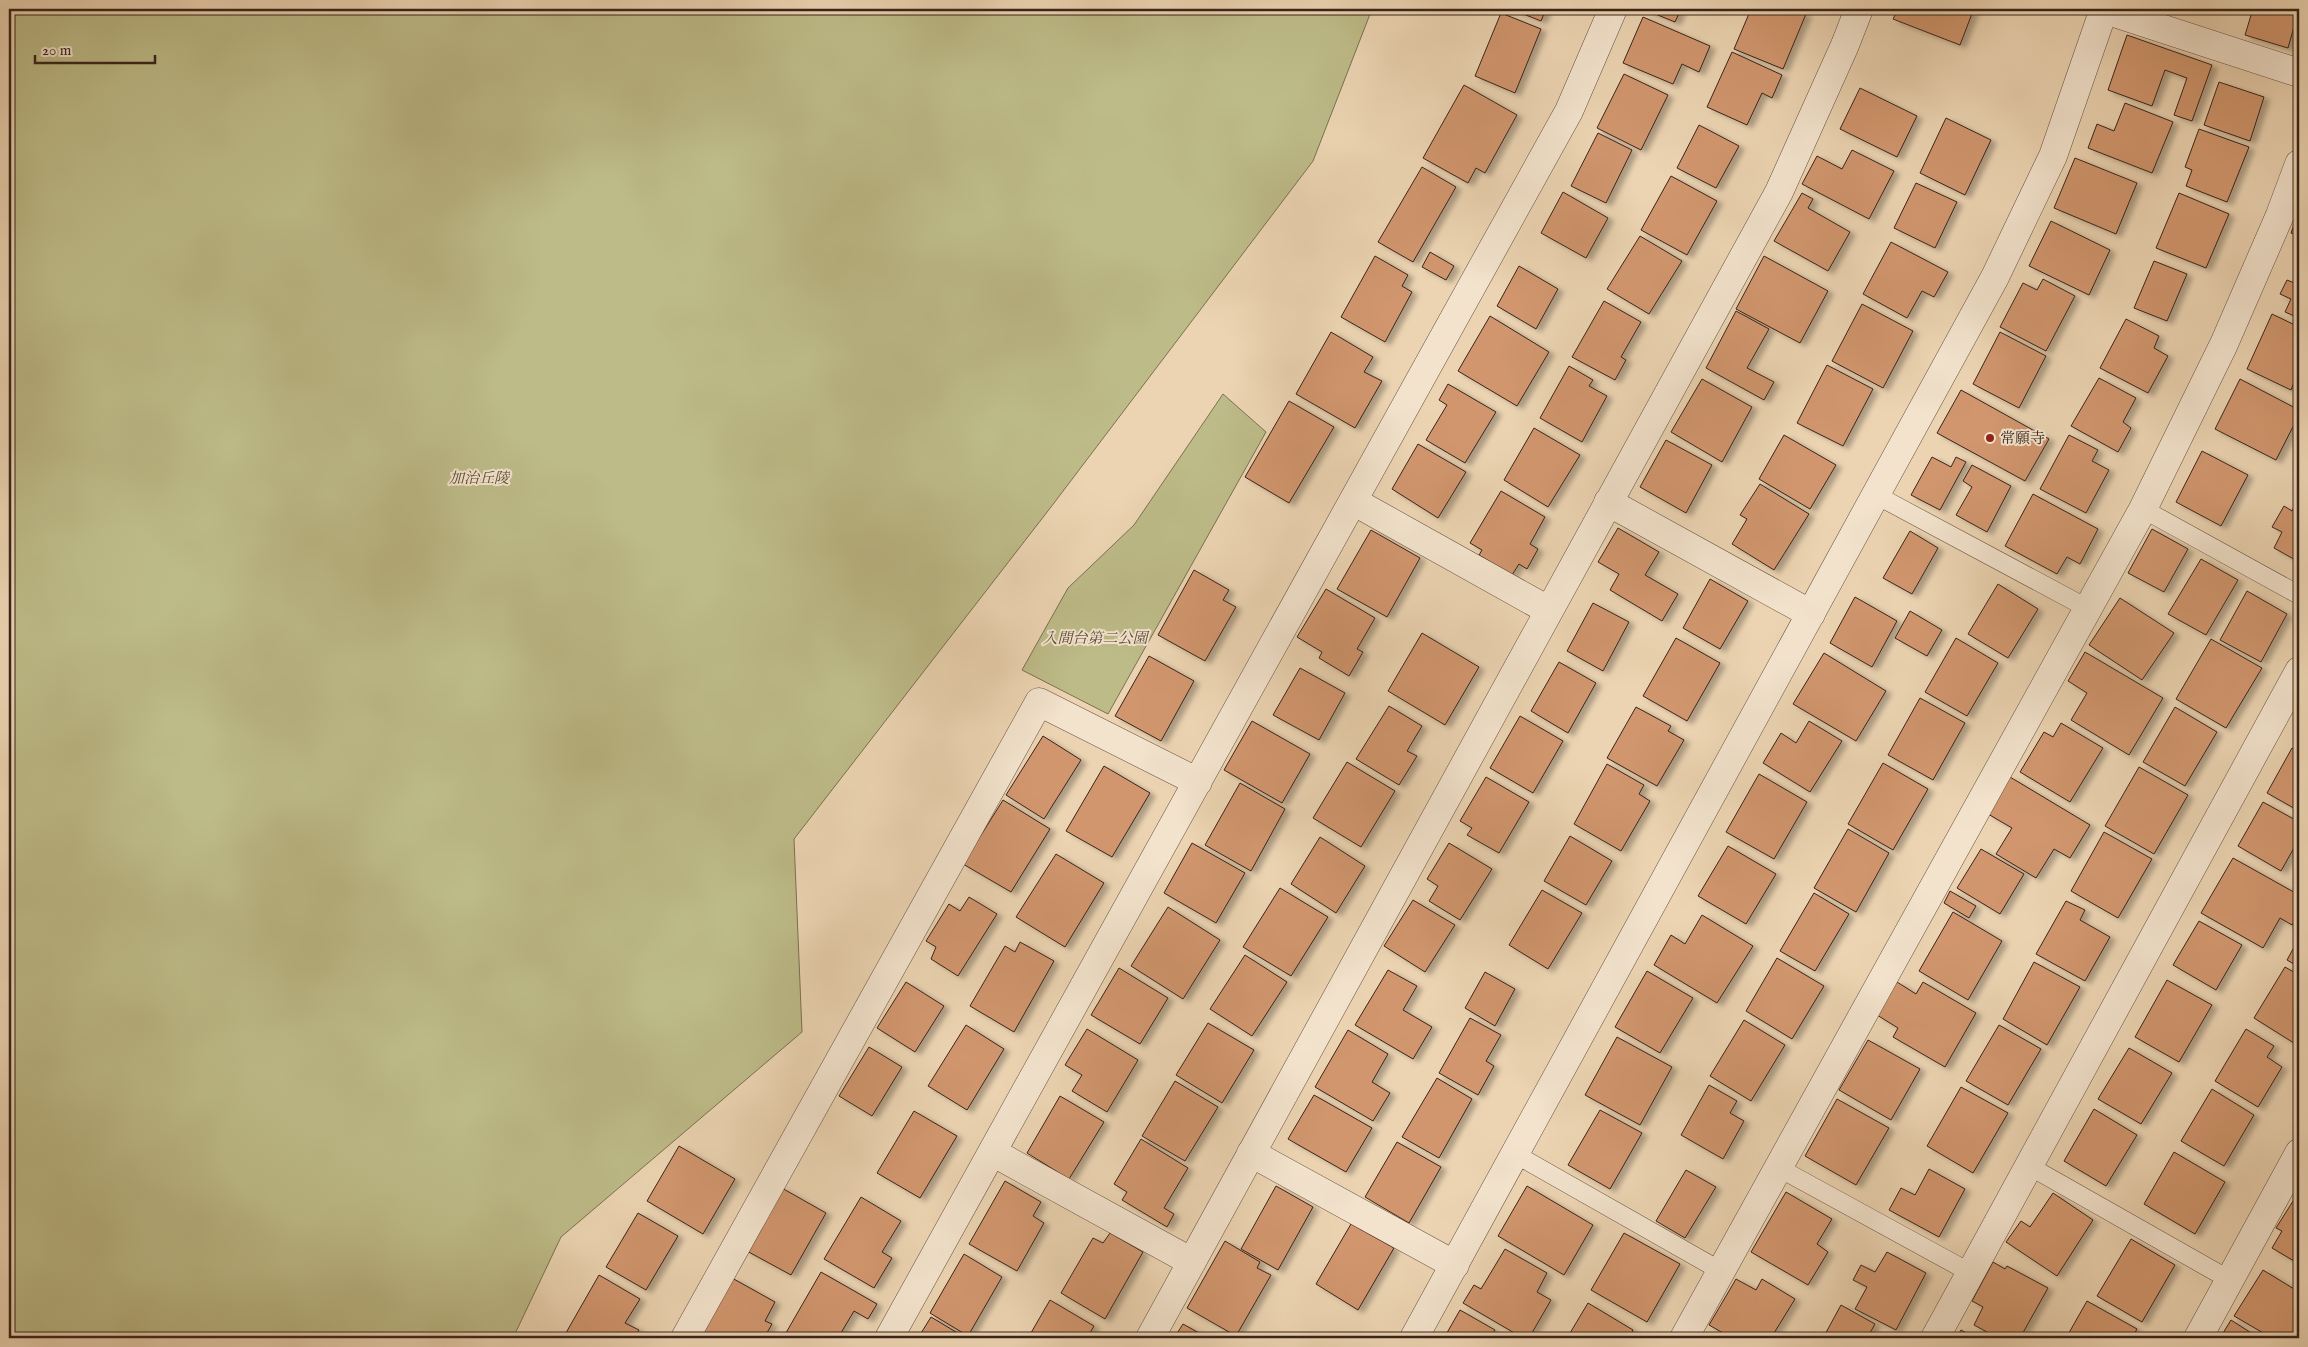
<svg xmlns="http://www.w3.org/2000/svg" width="2308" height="1347" font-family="'IM FELL English','Noto Serif JP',serif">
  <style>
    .green { fill: #bdbb88; stroke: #7b7052 }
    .building { fill: #d1966e; stroke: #39241b; filter: url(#shadow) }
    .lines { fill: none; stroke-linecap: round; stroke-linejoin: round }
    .service-casing { stroke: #665041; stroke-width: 19 }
    .minor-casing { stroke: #665041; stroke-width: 29 }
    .tertiary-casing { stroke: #665041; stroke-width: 29 }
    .service { stroke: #f3e3cd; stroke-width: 18 }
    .minor { stroke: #f3e3cd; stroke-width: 28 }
    .tertiary { stroke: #f3e3cd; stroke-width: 28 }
    .poi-dot { fill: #8f2418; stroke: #f3e3cd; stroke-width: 2 }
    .labels { text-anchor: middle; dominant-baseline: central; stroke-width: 4; stroke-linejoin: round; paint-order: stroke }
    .poi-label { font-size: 15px; fill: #39241b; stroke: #f3e3cd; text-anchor: start }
    .park-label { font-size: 15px; font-style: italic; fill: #5a4a36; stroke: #f3e3cd }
  </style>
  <defs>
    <filter id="shadow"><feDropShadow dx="5.5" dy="3" stdDeviation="2.5" flood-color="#0004"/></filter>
  </defs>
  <rect width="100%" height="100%" fill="#ecd4b2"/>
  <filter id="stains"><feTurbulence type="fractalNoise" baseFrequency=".004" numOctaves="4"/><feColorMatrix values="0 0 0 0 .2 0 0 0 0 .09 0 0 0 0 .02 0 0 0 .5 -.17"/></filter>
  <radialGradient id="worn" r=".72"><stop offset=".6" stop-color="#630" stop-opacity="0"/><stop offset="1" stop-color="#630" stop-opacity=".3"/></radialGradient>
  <!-- green -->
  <path class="green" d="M9,9H1372L1313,161L1051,507L794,839L802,1032L561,1237L513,1338H9Z
    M1223,394L1266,432L1108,714L1022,670L1068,588L1134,525Z"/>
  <!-- building -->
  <path class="building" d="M1511,9H1546L1541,21Z
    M1643,9H1681L1675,22Z
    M1751,9H1792L1806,14L1783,69L1734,49Z
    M1898,9H1967L1973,11L1960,45L1893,19Z
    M2241,9H2299L2288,48L2245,35L2252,12Z
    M1501,13L1541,29L1515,93L1475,76Z
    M1643,17L1710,46L1699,72L1682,64L1673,84L1623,63Z
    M2127,35L2212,65L2192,121L2174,115L2187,78L2165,70L2152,106L2108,90Z
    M1732,52L1782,75L1772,98L1762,93L1747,125L1707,107Z
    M1624,74L1668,95L1641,150L1597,128Z
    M2219,82L2264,97L2250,141L2204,125Z
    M1464,85L1517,115L1485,173L1476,168L1468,183L1423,158Z
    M1860,88L1917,116L1897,157L1840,129Z
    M2125,103L2173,122L2152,173L2088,148L2097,124L2114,131Z
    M1946,118L1991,140L1965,195L1920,173Z
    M1699,125L1739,146L1716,188L1677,168Z
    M2199,129L2249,147L2227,202L2186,186L2192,170L2185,167Z
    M1598,133L1632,150L1606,203L1571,186Z
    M1852,150L1894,171L1869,219L1802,184L1817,156L1842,169Z
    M2075,158L2137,183L2116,234L2054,208Z
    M1422,167L1456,187L1413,262L1378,242Z
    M1671,176L1717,201L1687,255L1641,230Z
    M1916,183L1957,202L1935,248L1894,228Z
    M1563,192L1608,218L1586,258L1541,233Z
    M1802,193L1813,199L1808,208L1850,232L1828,271L1774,241Z
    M2179,193L2229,214L2206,268L2156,248Z
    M2299,211V236L2291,233Z
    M2051,221L2110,250L2089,295L2029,266Z
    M1640,236L1682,261L1649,314L1607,289Z
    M1891,242L1948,272L1934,297L1922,291L1907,318L1863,294Z
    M1430,252L1454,266L1446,280L1422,267Z
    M1375,256L1408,275L1402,286L1412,292L1385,342L1341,317Z
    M1764,256L1828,291L1800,343L1736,309Z
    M2154,261L2187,274L2167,321L2134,308Z
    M1519,266L1558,289L1536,329L1497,306Z
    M2043,279L2075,296L2046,351L2000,327L2023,283L2037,290Z
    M2299,279V318L2285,312L2291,299L2280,294L2287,280L2297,284Z
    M1604,301L1641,322L1621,357L1626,360L1615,380L1572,357Z
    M1862,304L1913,331L1883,388L1832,361Z
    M1736,311L1769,329L1747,368L1774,382L1764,400L1706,368Z
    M2272,314L2299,327V370L2291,390L2247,369Z
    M1490,316L1549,352L1517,406L1458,371Z
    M2126,319L2159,336L2154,348L2168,356L2148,393L2100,368Z
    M1331,332L1373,357L1364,372L1382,381L1355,428L1296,394Z
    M2000,332L2046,356L2019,408L1973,384Z
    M1827,365L1873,389L1843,446L1797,423Z
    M1569,366L1593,380L1589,386L1607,396L1582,442L1540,418Z
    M2099,378L2136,398L2123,422L2131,428L2118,452L2071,426Z
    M1702,379L1752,407L1722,462L1671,432Z
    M2240,379L2299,410V415L2276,460L2215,429Z
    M1448,384L1496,412L1465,463L1426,440L1447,405L1439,400Z
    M1961,390L2049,439L2025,481L1937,433Z
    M1289,401L1334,427L1289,503L1245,477Z
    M1534,428L1580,455L1548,507L1504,480Z
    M1784,435L1836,465L1810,509L1759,479Z
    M2069,435L2098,450L2092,461L2109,470L2086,513L2040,489Z
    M1666,440L1712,465L1686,513L1640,487Z
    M1418,444L1466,472L1438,518L1392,489Z
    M2202,451L2248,475L2221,526L2176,502Z
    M1932,457L1951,467L1956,457L1966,462L1940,510L1911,495Z
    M1972,465L2011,486L1987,532L1956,515L1972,487L1963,481Z
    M1760,484L1809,514L1774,570L1732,544L1747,519L1740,515Z
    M1501,491L1545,517L1530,544L1538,549L1527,569L1519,564L1512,575L1479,555L1482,550L1470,543Z
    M2033,494L2098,529L2080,564L2067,557L2057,574L2005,546Z
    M2299,498V562L2274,548L2282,532L2272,527L2284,506L2292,511Z
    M1618,528L1659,552L1645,575L1678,594L1662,621L1610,590L1619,574L1598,562Z
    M2152,529L2188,549L2164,592L2128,573Z
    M1371,530L1420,558L1387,617L1337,589Z
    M1910,531L1938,548L1912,594L1883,578Z
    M2201,559L2238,580L2206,635L2168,614Z
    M1194,570L1229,590L1223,600L1236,607L1205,661L1158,635Z
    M1710,579L1748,601L1720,649L1683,628Z
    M1998,584L2038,609L2008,658L1968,634Z
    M1326,589L1375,618L1357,649L1363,652L1349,676L1319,658L1322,652L1297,637Z
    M2247,591L2287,614L2261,662L2220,640Z
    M1855,597L1897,621L1872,667L1830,643Z
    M2120,598L2174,633L2142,680L2089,645Z
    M1593,603L1629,622L1603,671L1567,651Z
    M1910,611L1942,630L1927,656L1895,638Z
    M1422,633L1479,667L1445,725L1388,691Z
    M1676,638L1720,663L1687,721L1643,696Z
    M1956,638L1998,663L1967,716L1925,692Z
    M2211,639L2262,668L2226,728L2176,699Z
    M2085,652L2163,698L2129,755L2071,720L2087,693L2068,681Z
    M1824,653L1886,691L1856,741L1793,704Z
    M1149,656L1194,681L1161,741L1115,716Z
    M1559,662L1596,683L1568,733L1531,711Z
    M1300,668L1345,693L1319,740L1273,715Z
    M1920,698L1965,723L1933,780L1888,755Z
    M1389,706L1422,726L1407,751L1417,756L1399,785L1356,759Z
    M1636,707L1671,726L1668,731L1684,740L1657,786L1607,758Z
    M2175,707L2217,732L2185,786L2143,762Z
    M1520,716L1563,741L1533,793L1490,768Z
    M1252,721L1310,754L1282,803L1224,770Z
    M1809,721L1842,741L1810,792L1763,763L1781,733L1796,743Z
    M2061,723L2103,748L2070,802L2020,772L2044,732L2053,737Z
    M1043,736L1081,760L1044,819L1006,795Z
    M2292,748L2299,752V811L2267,793Z
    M1347,762L1395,791L1361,847L1313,818Z
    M1883,763L1928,789L1893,850L1848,824Z
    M1607,764L1644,785L1639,794L1650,801L1621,851L1574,824Z
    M1104,766L1150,793L1112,857L1066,831Z
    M2139,767L2188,795L2154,854L2105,826Z
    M1759,774L1807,802L1774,859L1726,832Z
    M1486,777L1529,802L1499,853L1467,835L1472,828L1460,821Z
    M2010,777L2090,825L2070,858L2054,849L2036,878L1996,854L2012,828L1988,814Z
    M1240,783L1285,809L1251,871L1205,845Z
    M1003,800L1050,829L1011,892L963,864Z
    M2263,802L2299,822V839L2281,871L2238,846Z
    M1848,829L1889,853L1856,912L1814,888Z
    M2104,832L2152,859L2118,918L2071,891Z
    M1570,836L1612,861L1586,905L1544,881Z
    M1320,837L1365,866L1336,913L1291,884Z
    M1192,843L1245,873L1216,923L1164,893Z
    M1449,843L1492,869L1460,920L1429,901L1438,886L1427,879Z
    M1728,846L1776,874L1746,924L1698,896Z
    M1981,849L2024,874L2000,914L1957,888Z
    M1056,854L1104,883L1065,947L1016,917Z
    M2233,858L2299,895V912L2292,925L2280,918L2263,948L2201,913Z
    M1280,888L1328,917L1291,976L1243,947Z
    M1542,890L1582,913L1548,969L1509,945Z
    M1950,891L1976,906L1969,918L1944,903Z
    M1814,893L1849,914L1815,971L1780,951Z
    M969,897L997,914L958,976L931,959L936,947L926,941L949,904L960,911Z
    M1413,900L1455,925L1425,972L1384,946Z
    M2066,901L2085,910L2080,920L2110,937L2085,981L2036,954Z
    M1168,907L1220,940L1183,999L1131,966Z
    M1953,912L2002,941L1968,1000L1919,971Z
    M1702,915L1753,946L1717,1003L1654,965L1671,935L1685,944Z
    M2199,921L2242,945L2216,990L2173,965Z
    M2299,938V967L2287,960Z
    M1020,942L1054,961L1014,1032L970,1006L1005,946L1015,952Z
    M1245,955L1287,982L1252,1036L1210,1009Z
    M1777,958L1824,986L1792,1039L1746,1011Z
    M2034,962L2080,987L2047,1045L2003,1019Z
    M2285,967L2299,975V1041L2297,1045L2254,1018Z
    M1119,968L1168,998L1140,1044L1091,1015Z
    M1388,970L1417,986L1403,1010L1432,1027L1413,1059L1355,1025Z
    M1647,971L1693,998L1660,1053L1615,1027Z
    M1485,972L1515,989L1495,1026L1465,1008Z
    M2167,980L2212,1005L2179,1062L2135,1037Z
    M906,982L944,1006L915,1052L877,1028Z
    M1897,982L1916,994L1923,982L1976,1013L1945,1067L1893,1037L1898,1028L1877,1015Z
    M1470,1018L1501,1035L1486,1061L1494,1066L1478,1095L1439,1073Z
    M1744,1020L1785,1045L1751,1101L1710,1076Z
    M1208,1023L1254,1050L1222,1103L1176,1075Z
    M966,1025L1004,1049L967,1110L928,1086Z
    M1999,1025L2041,1049L2008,1105L1966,1081Z
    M1087,1029L1138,1060L1107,1112L1072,1091L1082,1075L1065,1065Z
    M2246,1029L2274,1046L2267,1057L2282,1067L2258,1107L2215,1081Z
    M1348,1030L1388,1054L1372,1082L1390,1093L1373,1121L1315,1087Z
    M1617,1037L1672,1067L1640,1125L1585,1095Z
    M1868,1040L1920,1069L1891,1120L1839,1090Z
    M869,1047L902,1067L872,1116L839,1096Z
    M2129,1048L2172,1073L2141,1124L2098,1099Z
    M1437,1078L1472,1099L1439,1158L1402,1137Z
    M1175,1081L1218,1107L1185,1161L1142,1136Z
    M1709,1085L1737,1101L1730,1113L1744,1121L1723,1159L1681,1135Z
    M1961,1087L2008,1113L1973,1173L1927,1146Z
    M2212,1089L2254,1115L2224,1166L2181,1141Z
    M1314,1095L1372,1128L1346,1172L1288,1139Z
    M1060,1096L1104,1122L1069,1179L1027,1153Z
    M1837,1099L1889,1128L1856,1185L1805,1156Z
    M2094,1109L2137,1135L2106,1186L2064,1161Z
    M1600,1110L1642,1133L1610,1189L1568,1165Z
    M914,1111L957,1136L920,1198L877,1173Z
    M1141,1139L1188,1168L1164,1208L1174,1214L1167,1227L1122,1200L1127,1192L1114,1184Z
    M1397,1142L1441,1167L1409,1223L1365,1197Z
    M679,1146L735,1179L703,1234L647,1201Z
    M2174,1152L2225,1182L2195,1234L2144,1204Z
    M1929,1169L1965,1189L1939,1237L1889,1210L1901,1188L1915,1195Z
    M1686,1170L1716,1187L1685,1238L1656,1221Z
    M1005,1181L1041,1202L1033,1216L1044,1223L1017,1271L969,1244Z
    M1276,1186L1313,1207L1278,1270L1241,1249Z
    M1527,1186L1593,1225L1564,1275L1498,1236Z
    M780,1187L826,1213L791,1275L745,1250Z
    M1786,1192L1832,1219L1817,1244L1828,1252L1808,1285L1751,1252Z
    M2053,1193L2093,1220L2057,1276L2006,1242L2021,1221L2030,1227Z
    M861,1197L901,1221L882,1252L892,1258L874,1288L824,1259Z
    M2295,1198L2299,1200V1264L2272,1248L2282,1231L2276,1228Z
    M638,1213L678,1236L646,1290L606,1267Z
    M1351,1224L1394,1248L1358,1310L1316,1284Z
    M1110,1233L1143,1252L1105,1319L1061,1293L1093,1238L1103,1243Z
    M1624,1233L1680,1264L1647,1322L1591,1290Z
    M2131,1239L2175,1265L2142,1322L2097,1296Z
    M1225,1241L1260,1262L1257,1268L1271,1275L1236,1336L1187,1308Z
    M1505,1249L1547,1273L1537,1292L1551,1300L1529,1338H1523L1463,1303L1474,1285L1481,1289Z
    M1887,1252L1926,1273L1896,1330L1855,1309L1867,1287L1853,1280L1861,1265L1875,1272Z
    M964,1254L1002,1277L968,1336L930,1313Z
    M1993,1262L2005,1269L2007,1266L2048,1288L2020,1338H1998L1974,1325L1983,1307L1972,1301Z
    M2263,1270L2299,1292V1334L2297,1338H2272L2234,1316Z
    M821,1272L877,1304L868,1319L854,1311L838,1338H783Z
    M599,1275L640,1299L625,1323L639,1330L634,1338H563Z
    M732,1278L775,1302L765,1321L772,1324L764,1338H699Z
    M1736,1279L1756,1290L1762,1279L1795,1299L1771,1338H1732L1709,1325Z
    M1050,1300L1094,1326L1087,1338H1028Z
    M2087,1301L2137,1329L2132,1338H2066Z
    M1588,1303L1633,1330L1629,1338H1567Z
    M1841,1305L1875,1324L1867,1338H1823Z
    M1460,1310L1495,1330L1490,1338H1444Z
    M931,1317L966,1338H918Z
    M2231,1320L2259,1338H2220Z
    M1183,1324L1208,1338H1174Z
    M1961,1330L1976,1338H1956Z"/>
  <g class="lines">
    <defs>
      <path id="service" d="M1876,495L2087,608
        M2143,509L2299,595
        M1515,1154L1721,1271
        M2029,1166L2230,1280
        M1779,1168L1971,1273"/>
      <path id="minor" d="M1353,501L1548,610
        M1608,502L1811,614
        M992,1152L1192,1262
        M1251,1153L1455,1265
        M685,1338L1039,702L1198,782
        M889,1338L1569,111L1613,9
        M1150,1338L1779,192L1845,45L1859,9
        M1684,1338L2143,509L2224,344L2280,215L2299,164
        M1935,1338L2299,671
        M2198,1338L2299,1153"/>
      <path id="tertiary" d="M2102,9L2299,73
        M1414,1338L1995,277L2053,156L2104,9"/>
    </defs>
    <!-- service casing -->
    <use href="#service" class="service-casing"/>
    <!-- minor casing -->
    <use href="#minor" class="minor-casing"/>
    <!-- tertiary casing -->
    <use href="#tertiary" class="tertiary-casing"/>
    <!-- service -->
    <use href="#service" class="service"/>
    <!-- minor -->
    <use href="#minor" class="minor"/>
    <!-- tertiary -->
    <use href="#tertiary" class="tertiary"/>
  </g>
  <!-- markers -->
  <circle class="poi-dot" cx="1990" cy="438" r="5"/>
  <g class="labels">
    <!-- poi labels -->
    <g class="poi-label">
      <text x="2000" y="438">常願寺</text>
    </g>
    <!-- park labels -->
    <g class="park-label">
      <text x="479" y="478">加治丘陵</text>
      <text x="1095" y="638">入間台第二公園</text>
    </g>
  </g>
  <!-- margin -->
  <rect width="2308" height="1347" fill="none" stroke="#ecd4b2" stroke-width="30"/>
  <rect x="10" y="10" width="2288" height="1327" fill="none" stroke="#39241b" stroke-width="2.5"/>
  <rect x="15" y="15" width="2278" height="1317" fill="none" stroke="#39241b"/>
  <!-- scale -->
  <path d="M35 55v8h120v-8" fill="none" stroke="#39241b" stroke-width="2.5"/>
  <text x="42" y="55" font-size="15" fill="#39241b" stroke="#f3e3cd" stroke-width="4" paint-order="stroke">20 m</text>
  <rect width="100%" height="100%" filter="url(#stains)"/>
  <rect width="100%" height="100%" fill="url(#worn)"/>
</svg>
